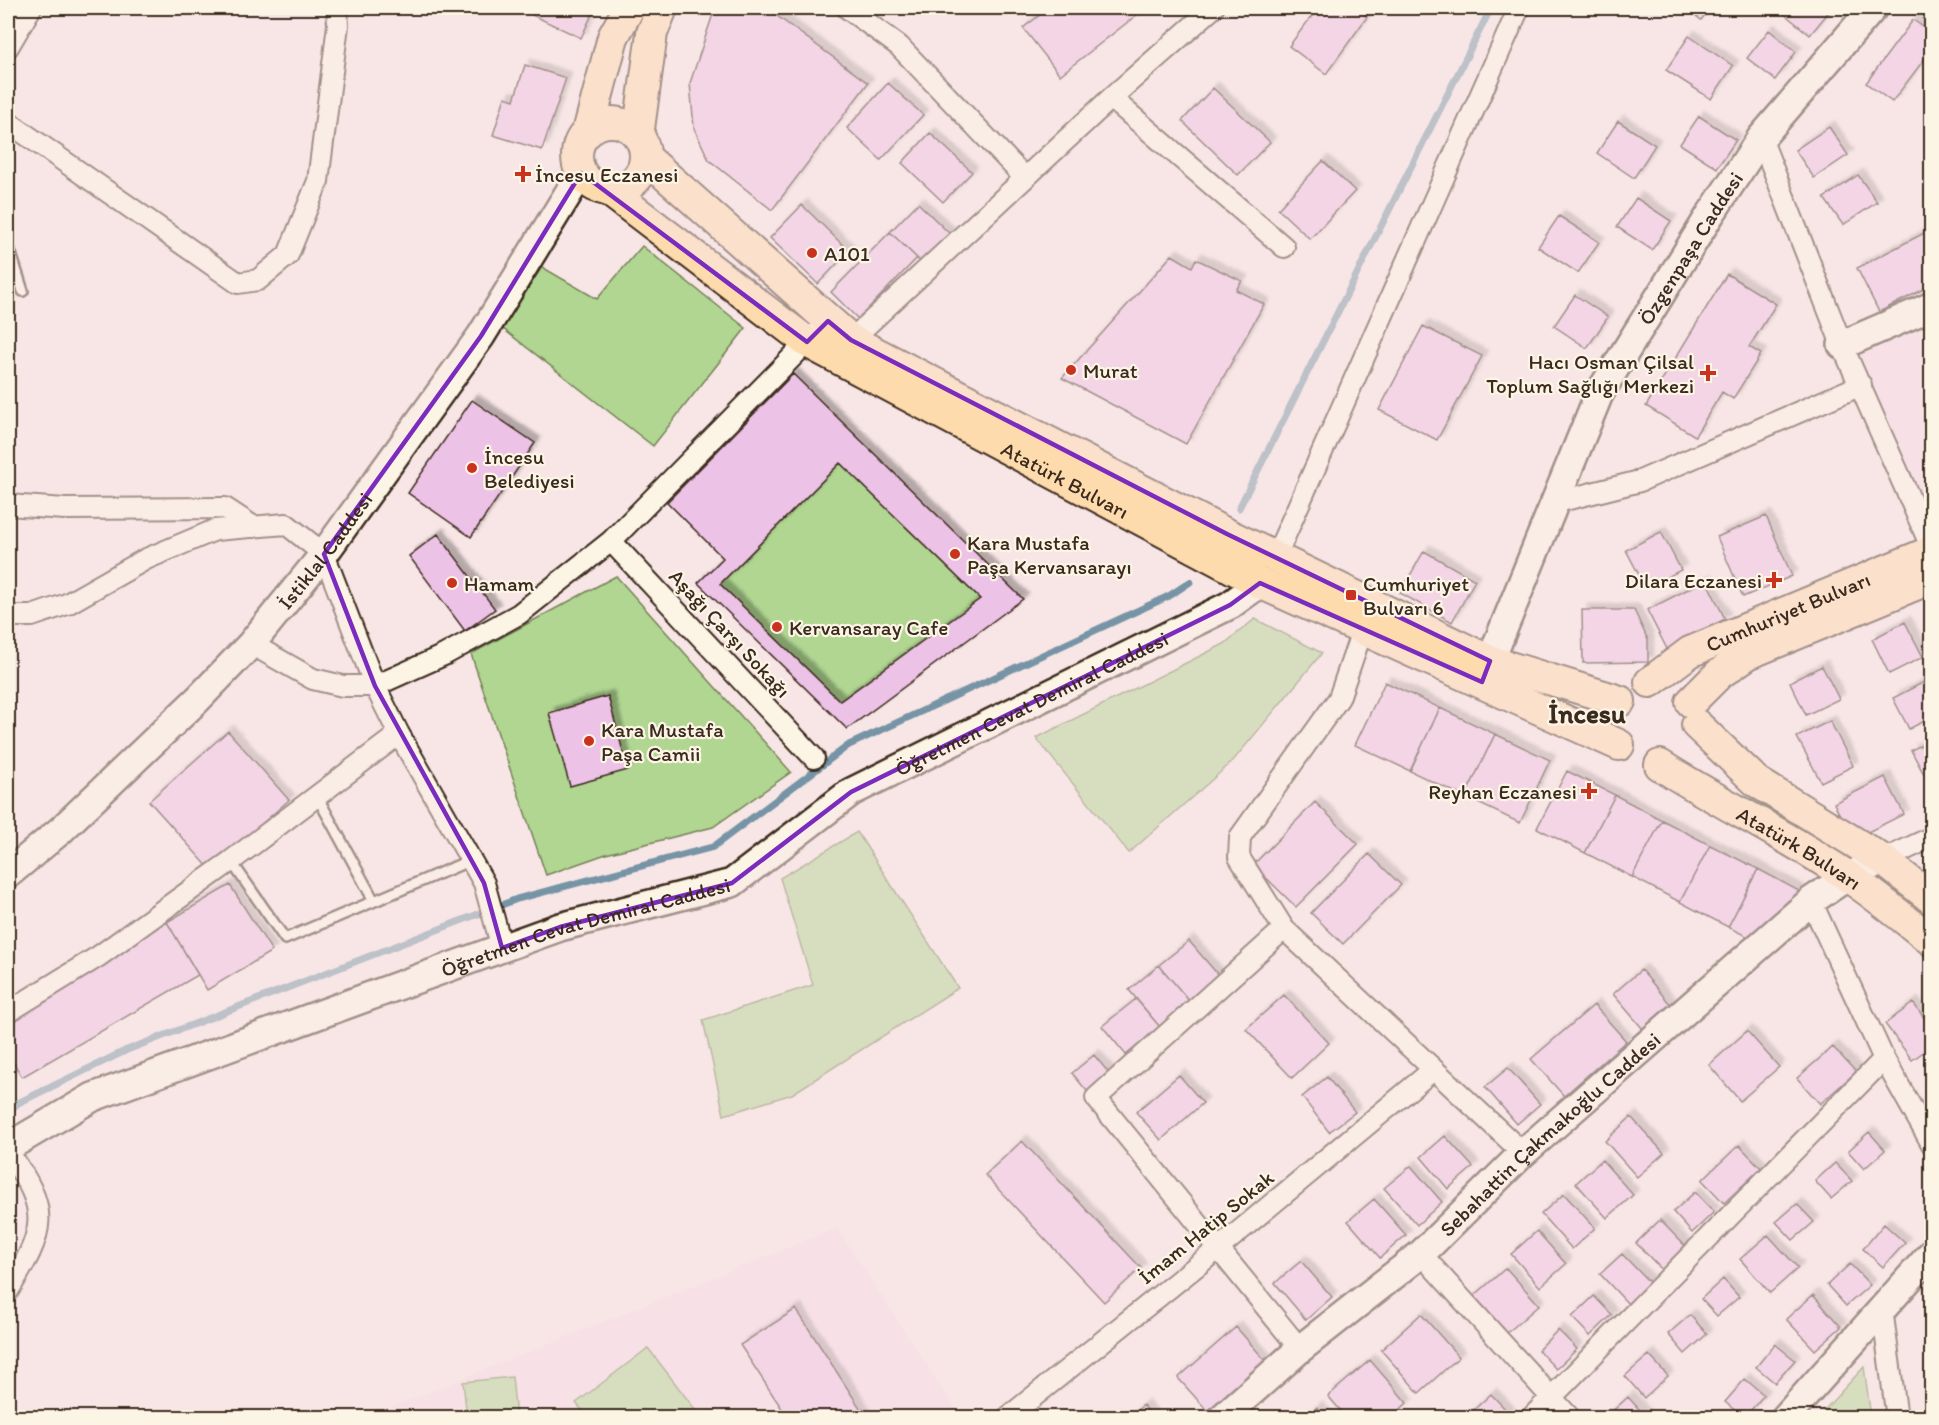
<svg xmlns="http://www.w3.org/2000/svg" width="1939" height="1425" font-family="Itim,sans-serif">
  <style>
    .built { fill: #f5dbe6 }
    .green { fill: #b0d691; stroke: #768058; stroke-width: 1.5 }
    .lines { fill: none; stroke-linecap: round; stroke-linejoin: round }
    .stream { stroke: #7694a5; stroke-width: 7 }
    .building { fill: #edc2e7; stroke: #3b2a1e; stroke-width: 1.5; fill-rule: evenodd; filter: url(#shadow) }
    .lane-casing { stroke: #3b2a1e; stroke-width: 14 }
    .street-casing { stroke: #3b2a1e; stroke-width: 24 }
    .secondary-casing { stroke: #3b2a1e; stroke-width: 32 }
    .primary-casing { stroke: #3b2a1e; stroke-width: 34 }
    .lane { stroke: #fcf5e5; stroke-width: 9 }
    .street { stroke: #fcf5e5; stroke-width: 20 }
    .secondary { stroke: #fcf5e5; stroke-width: 27 }
    .primary { stroke: #fedbac; stroke-width: 30 }
    .marked { fill: none; stroke: #7b2cbf; stroke-width: 4.5; stroke-linejoin: round }
    .poi-dot { fill: #c8321e; stroke: #fcf5e5; stroke-width: 2 }
    .labels { text-anchor: middle; dominant-baseline: central; stroke-width: 4.5; stroke-linejoin: round; paint-order: stroke }
    .poi-label { font-size: 21px; fill: #3b2a1e; stroke: #fcf5e5; text-anchor: start }
    .street-label { font-size: 21px; fill: #3b2a1e; stroke: #fcf5e5 }
    .district-label { font-size: 27px; font-weight: bold; fill: #3b2a1e; stroke: #fcf5e5 }
  </style>
  <defs>
    <filter id="shadow"><feDropShadow dx="5.5" dy="-5.5" stdDeviation="1.5" flood-color="#0004"/></filter>
  </defs>
  <rect width="100%" height="100%" fill="#f8e6e6"/>
  <filter id="ink" filterUnits="userSpaceOnUse"><feTurbulence type="fractalNoise" baseFrequency=".0167" numOctaves="2"/><feDisplacementMap in="SourceGraphic" scale="12" xChannelSelector="R" yChannelSelector="G"/><feConvolveMatrix kernelMatrix="1 2 1 2 8 2 1 2 1" color-interpolation-filters="sRGB"/></filter>
  <g filter="url(#ink)">
    <!-- built -->
    <path class="built" d="M1931,306V549L1842,345Z
      M837,1228L961,1417L299,1418L389,1408Z"/>
    <!-- green -->
    <path class="green" d="M642,246L746,328L653,446L502,328L542,267L597,299Z
      M840,463L980,599L840,701L720,584Z
      M616,576L791,772L713,827L606,854L546,875L471,654Z
      M1255,619L1322,653L1232,762L1129,853L1036,738L1224,644Z
      M857,832L958,988L792,1094L724,1115L703,1020L813,985L780,878Z
      M648,1348L701,1417H588L576,1403Z
      M1864,1367L1871,1417H1818Z
      M512,1377L516,1417H467L463,1382Z"/>
    <g class="lines">
      <!-- stream -->
      <path class="stream" d="M1239,508L1491,8
        M8,1113L18,1103L127,1050L517,899L713,847L849,745L1169,596L1190,582"/>
    </g>
    <!-- building -->
    <path class="building" d="M536,8H595L581,38L532,15Z
      M715,8H766L868,83L772,210L709,160L694,128L690,83Z
      M1049,8H1133L1138,14L1060,75L1023,28Z
      M1318,8H1354L1367,17L1326,74L1289,46Z
      M1686,8H1711L1701,20Z
      M1777,8H1832L1810,35Z
      M1913,20L1932,33V49L1892,102L1866,83Z
      M1769,30L1796,52L1775,80L1747,58Z
      M1689,36L1733,66L1711,99L1666,70Z
      M525,65L566,78L542,150L493,135L505,97L514,100Z
      M888,83L923,115L881,160L847,128Z
      M1213,88L1270,142L1238,175L1182,121Z
      M1699,116L1736,140L1717,168L1680,144Z
      M1618,121L1655,145L1634,178L1597,153Z
      M1829,127L1848,155L1814,178L1795,150Z
      M930,133L972,172L943,202L902,163Z
      M1323,161L1355,191L1310,239L1278,209Z
      M1858,175L1877,202L1843,225L1824,198Z
      M1636,198L1671,221L1652,250L1617,227Z
      M918,203L951,235L923,264L890,232Z
      M802,205L849,251L818,284L770,238Z
      M1559,216L1599,242L1578,273L1538,247Z
      M1928,231L1932,237V285L1879,312L1857,268Z
      M890,232L917,258L858,319L831,292Z
      M1172,255L1192,267L1196,259L1242,281L1236,290L1264,304L1186,444L1062,378Z
      M1727,274L1776,304L1749,347L1761,354L1733,399L1722,392L1695,436L1646,406Z
      M1575,295L1608,317L1587,348L1554,326Z
      M1423,326L1482,356L1437,440L1379,410Z
      M793,374L1023,599L847,729L698,583L723,558L667,502ZM840,463L980,599L840,701L720,584Z
      M472,400L535,443L471,537L408,493Z
      M1766,516L1792,576L1743,597L1717,537Z
      M1661,532L1681,570L1646,588L1626,550Z
      M438,534L495,609L465,631L409,556Z
      M1424,551L1475,580L1452,622L1400,593Z
      M1706,580L1725,619L1667,649L1647,610Z
      M1582,610H1634L1648,640V662L1583,663Z
      M1905,622L1923,657L1889,674L1872,639Z
      M1822,666L1839,699L1806,715L1790,682Z
      M1932,678V717L1909,729L1893,698Z
      M1385,682L1440,708L1410,771L1355,745Z
      M608,696L628,770L570,786L549,713Z
      M1440,708L1495,734L1465,797L1410,771Z
      M1830,721L1853,766L1821,782L1797,737Z
      M228,731L289,800L210,869L149,801Z
      M1495,734L1550,760L1520,823L1465,797Z
      M1932,740V778L1927,780L1911,750Z
      M1567,771L1615,795L1585,853L1537,828Z
      M1885,777L1904,814L1852,840L1834,803Z
      M1615,795L1662,820L1632,877L1585,853Z
      M1315,802L1358,844L1296,907L1253,865Z
      M1662,820L1710,845L1680,902L1632,877Z
      M1710,845L1758,869L1728,927L1680,902Z
      M1369,854L1401,885L1343,944L1311,913Z
      M1758,869L1799,891L1784,921L1756,941L1728,927Z
      M230,885L272,951L207,990L167,922Z
      M167,922L198,975L22,1077L8,1053V1015Z
      M1189,941L1220,977L1190,1002L1159,965Z
      M1159,965L1190,1002L1160,1027L1129,990Z
      M1641,970L1671,1005L1643,1029L1613,994Z
      M1284,995L1329,1043L1292,1078L1246,1029Z
      M1136,999L1160,1027L1126,1055L1102,1026Z
      M1913,1003L1932,1028V1046L1912,1060L1885,1024Z
      M1594,1005L1626,1041L1564,1096L1531,1059Z
      M1747,1031L1779,1067L1740,1101L1709,1065Z
      M1833,1047L1856,1072L1820,1104L1797,1078Z
      M1094,1055L1113,1078L1091,1096L1072,1073Z
      M1508,1068L1540,1104L1517,1124L1485,1087Z
      M1179,1075L1203,1103L1161,1140L1136,1112Z
      M1327,1077L1355,1112L1329,1132L1302,1097Z
      M1631,1117L1664,1153L1637,1177L1605,1141Z
      M1869,1132L1885,1150L1864,1169L1848,1151Z
      M1445,1136L1473,1167L1448,1189L1421,1157Z
      M1022,1141L1141,1268L1104,1302L985,1175Z
      M1739,1145L1761,1168L1724,1203L1702,1180Z
      M1602,1160L1633,1195L1607,1218L1576,1183Z
      M1835,1163L1852,1181L1831,1199L1815,1181Z
      M1411,1166L1442,1202L1417,1225L1384,1188Z
      M1695,1192L1714,1212L1692,1233L1673,1212Z
      M1564,1194L1595,1228L1572,1249L1541,1214Z
      M1374,1199L1406,1235L1380,1258L1348,1221Z
      M1797,1204L1814,1222L1793,1240L1776,1222Z
      M1660,1220L1690,1251L1666,1274L1636,1243Z
      M1884,1224L1905,1243L1883,1267L1863,1249Z
      M1537,1231L1566,1264L1540,1287L1511,1254Z
      M1768,1235L1798,1268L1770,1293L1740,1259Z
      M1622,1254L1653,1286L1631,1307L1600,1274Z
      M1301,1261L1332,1297L1306,1320L1275,1283Z
      M1850,1264L1870,1285L1846,1306L1827,1285Z
      M1506,1268L1539,1305L1507,1333L1474,1296Z
      M1723,1279L1739,1297L1717,1316L1701,1299Z
      M1813,1295L1841,1327L1815,1350L1786,1319Z
      M1594,1296L1612,1315L1590,1336L1572,1317Z
      M796,1309L864,1414L858,1418H788L740,1345Z
      M1421,1314L1459,1357L1419,1393L1381,1350Z
      M1690,1315L1707,1334L1685,1354L1668,1334Z
      M1236,1327L1271,1367L1213,1417L1178,1378Z
      M1558,1330L1577,1349L1556,1369L1538,1350Z
      M1775,1344L1795,1360L1775,1383L1756,1367Z
      M1649,1355L1668,1376L1644,1398L1625,1376Z
      M1370,1360L1407,1403L1391,1418H1347L1328,1396Z
      M1745,1379L1764,1395L1744,1418L1725,1402Z
      M1491,1394L1509,1413L1505,1418H1469L1467,1416Z
      M1628,1397L1647,1418H1606V1417Z
      M1143,1405L1154,1418H1129Z
      M1317,1407L1326,1418H1305Z"/>
    <g class="lines">
      <defs>
        <path id="lane" d="M8,244L23,291
          M317,796L374,901
          M231,861L285,939L471,860"/>
        <path id="street" d="M847,8L899,46L1025,178
          M8,47L31,8
          M1111,98L1284,247
          M8,122L238,283L258,280L288,255L318,181L338,25L337,8
          M1761,138L1842,345L1932,549
          M851,340L1111,98L1213,8
          M1553,503L1640,481L1861,385
          M8,505L65,509L225,508L254,527
          M611,541L814,758
          M1276,556L1519,8
          M8,616H32L67,604L146,559L215,530L286,524L324,554L375,686L399,734L484,883L502,948
          M1362,631L1339,698L1240,837L1239,857L1284,929L1523,1153
          M251,644L313,679L343,686H375L444,655L519,614L611,541L815,334
          M1883,860L1932,837
          M1811,901L1884,1059L1932,1144
          M1284,929L1096,1098L1300,1349
          M8,1012L99,956L231,861L399,734
          M8,1152C52,1212 45,1231 8,1291
          M1421,1254L1570,1418
          M1882,1309L1897,1418
          M1007,1418L1219,1248L1433,1070
          M1531,1418L1884,1059"/>
        <g id="secondary">
          <path d="M1842,345L1932,306"/>
          <path id="s1" d="M1482,681L1599,394L1710,215L1761,138L1873,8"/>
          <path id="s2" d="M8,874L61,830L198,699L251,644L324,554L481,336L581,173"/>
          <path id="s3" d="M8,1147L93,1097L502,948L560,927L732,883L851,792L1230,605L1260,583"/>
          <path id="s4" d="M1222,1418L1300,1349L1421,1254L1523,1153L1811,901L1848,876L1883,860"/>
          <path d="M1785,1418L1932,1253"/>
        </g>
        <g id="primary">
          <circle cx="611" cy="156" r="34"/>
          <path d="M588,132L613,37L629,8"/>
          <path d="M638,136L652,33L662,8"/>
          <path d="M645,157L851,340L1227,534L1490,661L1620,701"/>
          <path id="s5" d="M608,190L807,342L1260,583L1619,745"/>
          <path id="s6" d="M1650,682L1690,652L1932,551"/>
          <path d="M1691,702L1719,674L1748,654L1932,578"/>
          <path d="M1697,725L1757,782L1883,860L1932,899"/>
          <path id="s7" d="M1660,765C1721,804 1787,835 1847,876C1876,895 1904,919 1932,941"/>
        </g>
      </defs>
      <!-- lane casing -->
      <use href="#lane" class="lane-casing"/>
      <!-- street casing -->
      <use href="#street" class="street-casing"/>
      <!-- secondary casing -->
      <use href="#secondary" class="secondary-casing"/>
      <!-- primary casing -->
      <use href="#primary" class="primary-casing"/>
      <!-- lane -->
      <use href="#lane" class="lane"/>
      <!-- street -->
      <use href="#street" class="street"/>
      <!-- secondary -->
      <use href="#secondary" class="secondary"/>
      <!-- primary -->
      <use href="#primary" class="primary"/>
    </g>
  </g>
  <!-- marked area -->
  <path d="M0 0H1939V1425H0ZM581,173L807,342L828,321L851,340L1227,534L1490,661L1482,682L1260,583L1230,605L851,792L732,883L560,927L502,948L484,883L375,686L324,554L481,336Z" fill="#f8e6e6" fill-opacity=".55" fill-rule="evenodd"/>
  <path class="marked" d="M581,173L807,342L828,321L851,340L1227,534L1490,661L1482,682L1260,583L1230,605L851,792L732,883L560,927L502,948L484,883L375,686L324,554L481,336Z"/>
  <!-- markers -->
  <g class="poi-dot">
    <path d="M520 165h6v6h6v6h-6v6h-6v-6h-6v-6h6z"/>
    <circle cx="812" cy="253" r="6"/>
    <circle cx="1071" cy="370" r="6"/>
    <path d="M1705 364h6v6h6v6h-6v6h-6v-6h-6v-6h6z"/>
    <circle cx="472" cy="468" r="6"/>
    <circle cx="955" cy="554" r="6"/>
    <path d="M1771 571h6v6h6v6h-6v6h-6v-6h-6v-6h6z"/>
    <circle cx="452" cy="583" r="6"/>
    <rect x="1345" y="589" width="12" height="12" rx="3"/>
    <circle cx="777" cy="627" r="6"/>
    <circle cx="589" cy="741" r="6"/>
    <path d="M1586 782h6v6h6v6h-6v6h-6v-6h-6v-6h6z"/>
  </g>
  <g class="labels">
    <!-- poi labels -->
    <g class="poi-label">
      <text x="535" y="174">İncesu Eczanesi</text>
      <text x="824" y="253">A101</text>
      <text x="1694" y="361" text-anchor="end">Hacı Osman Çilsal<tspan x="1694" dy="24">Toplum Sağlığı Merkezi</tspan></text>
      <text x="1083" y="370">Murat</text>
      <text x="484" y="456">İncesu<tspan x="484" dy="24">Belediyesi</tspan></text>
      <text x="967" y="542">Kara Mustafa<tspan x="967" dy="24">Paşa Kervansarayı</tspan></text>
      <text x="1762" y="580" text-anchor="end">Dilara Eczanesi</text>
      <text x="464" y="583">Hamam</text>
      <text x="1363" y="583">Cumhuriyet<tspan x="1363" dy="24">Bulvarı 6</tspan></text>
      <text x="789" y="627">Kervansaray Cafe</text>
      <text x="601" y="729">Kara Mustafa<tspan x="601" dy="24">Paşa Camii</tspan></text>
      <text x="1577" y="791" text-anchor="end">Reyhan Eczanesi</text>
    </g>
    <!-- street labels -->
    <g class="street-label">
      <text stroke="none"><textPath href="#s1" startOffset="482">Özgenpaşa Caddesi</textPath></text>
      <text stroke="none"><textPath href="#s5" startOffset="543">Atatürk Bulvarı</textPath></text>
      <text stroke="none"><textPath href="#s2" startOffset="454">İstiklal Caddesi</textPath></text>
      <text stroke="none"><textPath href="#s6" startOffset="156">Cumhuriyet Bulvarı</textPath></text>
      <text transform="translate(730 633) rotate(47)">Aşağı Çarşı Sokağı</text>
      <text stroke="none"><textPath href="#s3" startOffset="1124">Öğretmen Cevat Demiral Caddesi</textPath></text>
      <text stroke="none"><textPath href="#s7" startOffset="162">Atatürk Bulvarı</textPath></text>
      <text stroke="none"><textPath href="#s3" startOffset="620">Öğretmen Cevat Demiral Caddesi</textPath></text>
      <text stroke="none"><textPath href="#s4" startOffset="434">Sebahattin Çakmakoğlu Caddesi</textPath></text>
      <text transform="translate(1206 1227) rotate(-39)">İmam Hatip Sokak</text>
    </g>
    <!-- district labels -->
    <g class="district-label">
      <text x="1587" y="713">İncesu</text>
    </g>
  </g>
  <!-- margin -->
  <rect width="1939" height="1425" fill="none" stroke="#fcf5e5" stroke-width="30"/>
  <rect x="15" y="15" width="1909" height="1395" fill="none" stroke="#3b2a1e" stroke-width="2" filter="url(#ink)"/>
</svg>
